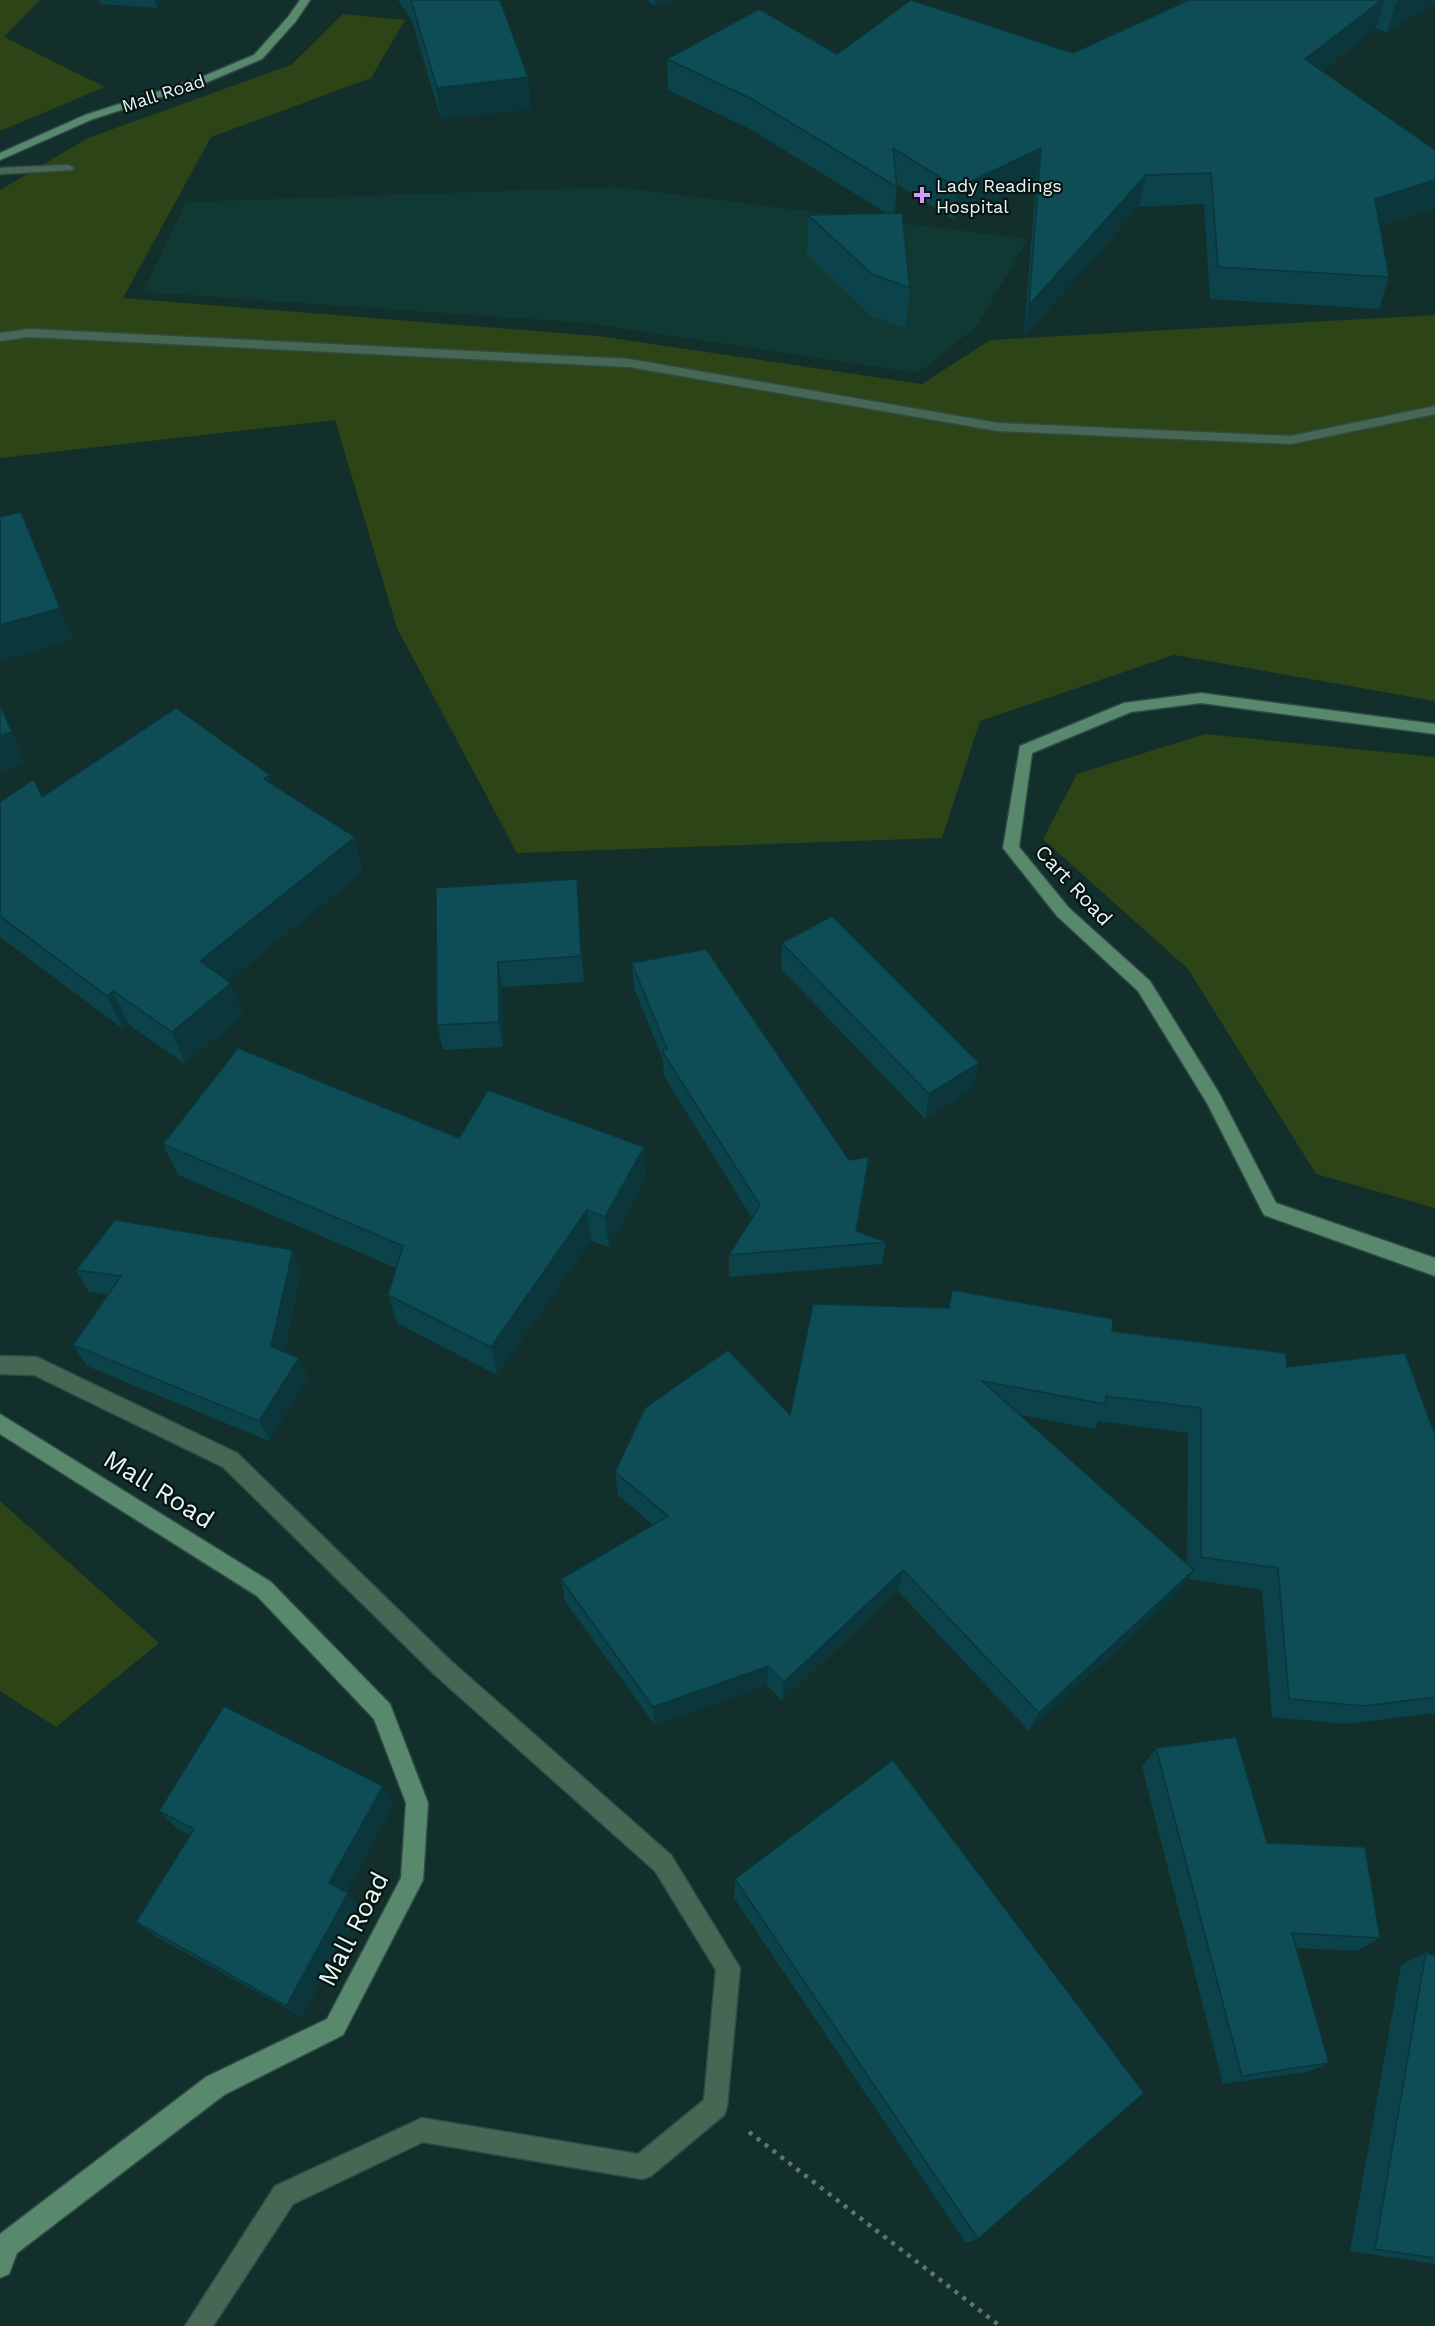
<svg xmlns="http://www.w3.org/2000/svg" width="1435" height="2326" font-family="'Work Sans',sans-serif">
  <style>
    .built { fill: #103933 }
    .green { fill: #2d4417 }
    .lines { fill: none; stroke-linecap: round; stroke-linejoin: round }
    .lane-casing { stroke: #304b47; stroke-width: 3 }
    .street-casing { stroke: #304b47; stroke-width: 3 }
    .secondary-casing { stroke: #304b47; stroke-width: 3 }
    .path { stroke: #5e7673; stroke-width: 4.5; stroke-dasharray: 4 6; stroke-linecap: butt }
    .lane { fill: #486654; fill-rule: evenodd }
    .street { fill: #486654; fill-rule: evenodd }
    .secondary { fill: #58896c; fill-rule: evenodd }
    .wall { fill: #0c4249; fill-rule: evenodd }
    .shaded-wall { fill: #0a363c }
    .building { fill: #0e4d55; stroke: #0a363c; stroke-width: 1.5 }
    .poi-dot { fill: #d39cfc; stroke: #081412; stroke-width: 2 }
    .labels { text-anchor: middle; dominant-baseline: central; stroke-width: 4.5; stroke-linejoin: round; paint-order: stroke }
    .far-street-label { font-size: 18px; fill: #e8f8f5; stroke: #081412 }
    .far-poi-label { font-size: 18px; fill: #e8f8f5; stroke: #081412; text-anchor: start }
    .street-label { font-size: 21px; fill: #e8f8f5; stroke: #081412 }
    .near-street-label { font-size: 26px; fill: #e8f8f5; stroke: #081412 }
  </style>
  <rect width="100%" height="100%" fill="#122f2b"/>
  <!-- built -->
  <path class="built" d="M616,187L1028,239L976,327L918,373L586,323L143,292L186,202Z"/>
  <!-- green -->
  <path class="green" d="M0,0H40L4,37L105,87L0,131Z
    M343,14L405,20L371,78L211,137L123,298L598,336L922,384L990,340L1435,315V701L1174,655L980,721L942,838L517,853L397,628L335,420L0,458V190L88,138L291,65Z
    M1205,734L1435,757V1208L1316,1174L1188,969L1043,839L1077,774Z
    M0,1501L159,1643L56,1727L0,1691Z"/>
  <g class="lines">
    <defs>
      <path id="lane" d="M68,165L74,168L72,170L0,174V168Z
        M0,1356L36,1357L43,1360L237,1453L451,1661L671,1855L740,1968L727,2106L724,2115L651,2176L642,2179L423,2142L293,2204L213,2326H185L275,2186L422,2118L638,2154L704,2100L716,1970L655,1871L435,1675L223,1467L34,1375L0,1374Z"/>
      <path id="street" d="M29,329L629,359L998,423L1291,436L1435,406V414L1291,444L998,431L629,367L29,337L0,341V333Z"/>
      <path id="secondary" d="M300,0H310L296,21L262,59L205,83L93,119L0,160V153L85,115L197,79L254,55L288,17Z
        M1201,693L1435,724V734L1201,703L1131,712L1032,753L1019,847L1069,908L1150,981L1219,1093L1276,1203L1435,1258V1276L1264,1215L1207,1103L1138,991L1057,916L1003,848L1020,746L1124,703Z
        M0,1414L271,1582L390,1704L428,1803L423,1880L343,2035L224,2095L17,2253L9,2274L0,2278V2234L206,2077L327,2019L401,1878L406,1803L374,1719L257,1596L0,1434Z"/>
    </defs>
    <!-- lane casing -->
    <use href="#lane" class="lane-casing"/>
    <!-- street casing -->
    <use href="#street" class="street-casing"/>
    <!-- secondary casing -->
    <use href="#secondary" class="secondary-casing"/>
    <!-- path -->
    <path class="path" d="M749,2132L1000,2326"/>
    <!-- lane -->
    <use href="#lane" class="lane"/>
    <!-- street -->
    <use href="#street" class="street"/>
    <!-- secondary -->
    <use href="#secondary" class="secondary"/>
  </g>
  <!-- wall -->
  <path class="wall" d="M99,0H162L157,8L100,4Z
    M398,0H500L528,77L531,109L441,119L412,21Z
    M645,0H676L655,6Z
    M1178,0H1435V4L1434,3L1387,33L1376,28L1322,71L1435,150V208L1380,226L1389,277L1379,309L1210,299L1204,204L1139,207L1024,337L1036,180L954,220L897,184L895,213L910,288L906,328L869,315L807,255L808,215L886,213L752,130L668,90L667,59L837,54L1073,53L1186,1Z
    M272,784L363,872L228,981L231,983L243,1015L185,1064L128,1024L122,1028L0,937V802L42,797Z
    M436,888L579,905L584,982L502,987L503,1047L443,1050L437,1025Z
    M782,943L974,1088L925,1119L781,969Z
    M632,963L849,1160L866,1180L857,1231L886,1242L882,1264L729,1277V1255L752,1218L664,1076L663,1060L634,988Z
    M459,1138L644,1147L646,1178L609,1247L591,1241L497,1375L397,1323L388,1295L396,1268L178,1175L163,1144Z
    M76,1270L301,1272L284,1352L299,1358L308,1378L269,1441L87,1366L73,1345L108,1294L89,1292Z
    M952,1290L1112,1331L1287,1367L1435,1435V1713L1345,1724L1272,1717L1262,1590L1188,1579L1180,1592L1029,1731L898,1591L782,1701L767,1685L655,1725L565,1601L561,1579L653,1525L618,1495L615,1472L790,1415L948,1308ZM1019,1415L1095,1429L1098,1421L1188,1433L1187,1565Z
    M1156,1748L1267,1843L1380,1938L1357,1951L1297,1948L1329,2063L1308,2072L1223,2084L1142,1767Z
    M383,1786L394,1805L346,1892L362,1908L302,2017L157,1937L136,1922L190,1835L178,1829L159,1811Z
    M735,1879L978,2239L966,2243L734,1898Z
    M1426,1952L1435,1956V2264L1350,2251L1401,1965Z"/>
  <!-- shaded-wall -->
  <path class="shaded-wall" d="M155,0H162L157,8Z
    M655,0H676L655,6Z
    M1382,0H1384L1376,28L1297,90L1305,59Z
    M1398,0H1435L1434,3L1387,33L1396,2Z
    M528,77L531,109L441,119L437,88Z
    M1041,148L1036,180L954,220L957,188Z
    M1146,175L1139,207L1024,337L1029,305Z
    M1435,180V208L1366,230L1375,199Z
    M60,608L73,640L0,661V625Z
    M12,732L26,763L0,772V736Z
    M270,775L280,810L264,779Z
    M355,837L363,872L212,994L200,961Z
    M577,879L579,905L584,982L581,956Z
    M498,962L502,987L503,1047L499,1022Z
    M231,983L243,1015L185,1064L172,1032Z
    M113,991L128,1024L122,1028L107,996Z
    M979,1063L974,1088L925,1119L929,1094Z
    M644,1147L646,1178L609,1247L605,1217Z
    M869,1157L866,1180L855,1244L856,1231Z
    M587,1210L591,1241L497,1375L491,1347Z
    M293,1250L301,1272L280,1367L271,1346Z
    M299,1358L308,1378L269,1441L259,1421Z
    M903,1570L898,1591L782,1701L784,1682Z
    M1194,1570L1180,1592L1029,1731L1039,1713Z
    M768,1666L767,1685L655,1725L653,1707Z
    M383,1786L394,1805L343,1898L329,1883Z
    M348,1893L362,1908L302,2017L286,2006Z"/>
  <!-- building -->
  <path class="building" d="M411,0H500L528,77L437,88Z
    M911,0L1073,53L1189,0H1382L1305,59L1435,150V180L1375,199L1389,277L1218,267L1211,173L1146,175L1029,305L1041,148L957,188L893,148L897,187L752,99L667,59L759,9L837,54Z
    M902,213L910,288L872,274L808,215Z
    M21,512L60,608L0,625V517Z
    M0,705L12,732L0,736Z
    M176,708L270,775L264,779L355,837L200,961L231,983L172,1032L113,991L107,996L0,916V802L34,779L42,797Z
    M577,879L581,956L498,962L499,1022L437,1025L436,888Z
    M832,916L979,1063L929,1094L782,943Z
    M706,949L849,1160L869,1157L856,1231L886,1242L729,1255L760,1205L662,1051L667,1049L632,963Z
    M238,1048L459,1138L488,1090L644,1147L605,1217L587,1210L491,1347L388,1295L403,1246L163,1144Z
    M115,1220L293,1250L271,1346L299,1358L259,1421L73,1345L121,1276L76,1270Z
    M952,1290L1113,1319L1112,1331L1286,1353L1287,1367L1405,1353L1435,1435V1697L1364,1706L1289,1699L1278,1568L1201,1557V1408L1106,1396L1105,1404L982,1381L1194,1570L1039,1713L903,1570L784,1682L768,1666L653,1707L561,1579L668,1516L615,1472L645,1408L728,1350L790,1415L813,1304L949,1308Z
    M224,1706L383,1786L329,1883L348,1893L286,2006L136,1922L194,1829L159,1811Z
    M1236,1737L1267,1843L1365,1847L1380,1938L1292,1933L1329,2063L1242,2076L1156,1748Z
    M893,1760L1144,2093L978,2239L735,1879Z
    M1426,1952L1435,1956V2258L1375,2249Z"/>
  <!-- markers -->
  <path class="poi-dot" d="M919 186h6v6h6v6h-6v6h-6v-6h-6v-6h6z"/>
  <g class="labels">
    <!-- far-street labels -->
    <g class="far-street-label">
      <text transform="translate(163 93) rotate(-18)">Mall Road</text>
    </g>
    <!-- far-poi labels -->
    <g class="far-poi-label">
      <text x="936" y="185">Lady Readings<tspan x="936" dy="21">Hospital</tspan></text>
    </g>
    <!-- street labels -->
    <g class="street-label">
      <text transform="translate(1074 885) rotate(47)">Cart Road</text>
    </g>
    <!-- near-street labels -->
    <g class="near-street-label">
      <text transform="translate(159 1489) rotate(32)">Mall Road</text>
      <text transform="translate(353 1929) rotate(-63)">Mall Road</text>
    </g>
  </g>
</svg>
